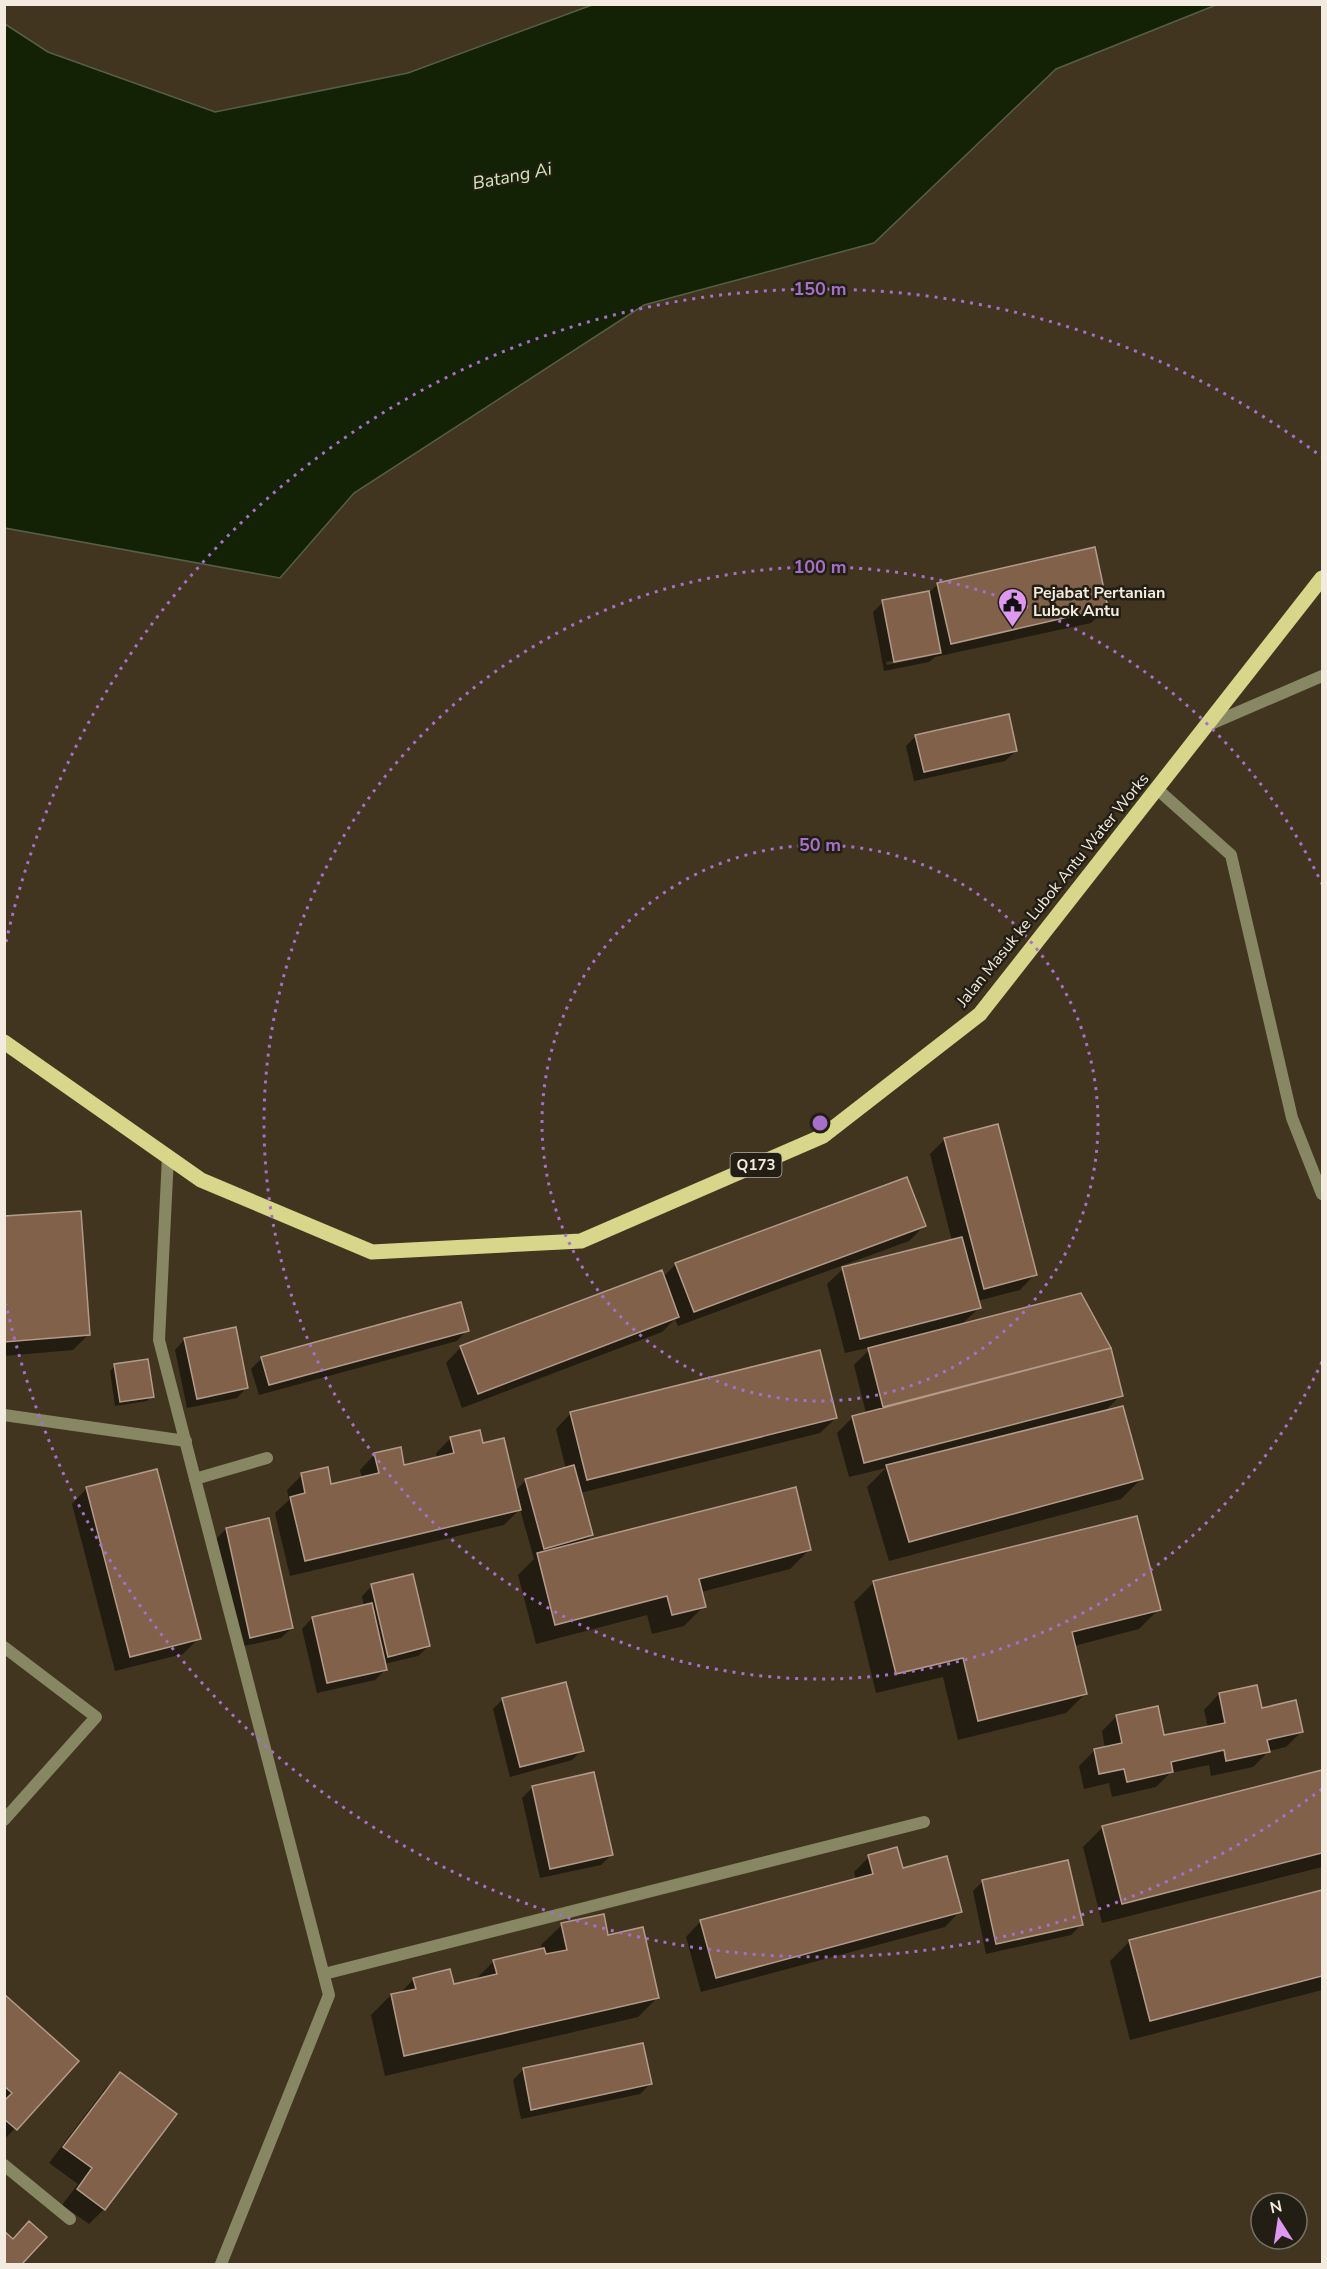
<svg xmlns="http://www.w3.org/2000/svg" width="1327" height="2269" font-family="'Nunito Sans',sans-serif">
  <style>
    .water { fill: #132205; stroke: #565e46; stroke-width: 1.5 }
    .shadow { fill: #0007; fill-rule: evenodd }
    .building { fill: #81614a; stroke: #b29b8a; stroke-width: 1.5 }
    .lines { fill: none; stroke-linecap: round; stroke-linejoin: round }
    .service { stroke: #878763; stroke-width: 12 }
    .minor { stroke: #878763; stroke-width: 12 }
    .primary { stroke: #d8d68a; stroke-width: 15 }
    .ring { fill: none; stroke: #a56fca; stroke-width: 3; stroke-dasharray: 3 6 }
    .labels { text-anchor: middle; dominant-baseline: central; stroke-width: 5; stroke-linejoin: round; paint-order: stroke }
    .shield { fill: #231e14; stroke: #b5aea2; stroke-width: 1.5 }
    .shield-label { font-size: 15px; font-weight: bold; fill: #f3ebdf }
    .poi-label { font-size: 16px; font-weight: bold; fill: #f3ebdf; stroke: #231e14; text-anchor: start }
    .street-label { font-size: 16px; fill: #f3ebdf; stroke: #231e14 }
    .water-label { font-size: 18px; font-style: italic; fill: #cdedb3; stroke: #231e14 }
    .centre { fill: #a56fca; stroke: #231e14; stroke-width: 3 }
    .ring-label { font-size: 18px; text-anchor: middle; font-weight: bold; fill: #a56fca; stroke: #231e14; stroke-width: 5; stroke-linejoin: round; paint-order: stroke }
  </style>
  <rect width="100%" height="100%" fill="#413520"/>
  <!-- water -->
  <path class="water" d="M592,5H1216L1056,69L874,243L644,305L354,493L280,578L5,528V24L48,52L215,112L408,73Z"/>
  <!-- shadow -->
  <path class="shadow" d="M938,584L1107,608L1091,623L935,657L929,662L884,671L873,612L883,602L929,593ZM930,653V656L887,665L886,662Z
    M916,736L1016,751L1005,761L914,781L906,746Z
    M945,1139L1035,1274L1020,1290L977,1301L979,1308L961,1325L1080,1295L1109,1349L1121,1395L1104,1412L1141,1479L1121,1499L889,1561L867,1487L886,1468L849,1477L837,1433L853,1417L866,1413L854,1365L872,1347L845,1353L827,1284L843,1269L952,1241L930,1154Z
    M4,1218L88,1335L73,1350L4,1356Z
    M924,1226L909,1241L678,1326L675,1319L662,1332L462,1408L446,1363L461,1347L663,1277L676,1264Z
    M467,1330L457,1341L259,1395L251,1369L262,1358Z
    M185,1339L247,1387L237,1398L187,1408L175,1350Z
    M115,1366L152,1396L147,1401L115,1406L110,1371Z
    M571,1413L836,1418L820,1433L580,1493L592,1535L583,1543L810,1549L790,1569L701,1592L704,1606L684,1626L652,1634L647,1615L536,1644L518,1575L534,1559L520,1509L504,1525L290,1576L275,1513L289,1500L287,1490L302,1475L330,1486L362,1478L360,1470L375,1454L403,1466L437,1458L436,1453L451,1438L482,1445L515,1491L525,1481L566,1469L556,1429Z
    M87,1488L199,1638L183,1654L115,1671L72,1504Z
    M226,1529L292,1628L281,1638L240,1647L216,1539Z
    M874,1582L1159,1609L1139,1629L1074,1646L1086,1693L1066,1713L958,1740L943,1677L876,1693L854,1602Z
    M372,1586L429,1646L418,1656L384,1664L385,1670L375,1680L317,1693L302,1629L312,1618L364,1607L362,1596Z
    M1219,1694L1261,1709L1301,1732L1286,1747L1269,1751L1253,1767L1211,1776L1209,1765L1170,1773L1156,1787L1112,1797L1109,1783L1084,1789L1079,1766L1095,1750L1105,1748L1102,1731L1117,1716L1163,1737L1208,1728L1204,1710Z
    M503,1699L582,1750L572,1760L510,1777L493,1709Z
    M1322,1771V1867L1102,1923L1083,1847L1103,1827Z
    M532,1788L611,1855L601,1865L540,1878L522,1798Z
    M869,1857L902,1870L960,1911L945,1927L701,1992L686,1937L701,1921L856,1880L854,1872Z
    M983,1881L1081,1925L1071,1935L986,1954L973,1891Z
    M1322,1891V1990L1130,2040L1110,1961L1130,1941Z
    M562,1925L607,1936L658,1997L638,2017L385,2076L371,2015L391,1995L399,1994L414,1979L453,1986L474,1981L494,1961L543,1949L541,1945Z
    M4,1996L77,2061L4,2140Z
    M523,2070L650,2084L640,2094L521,2119L513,2080Z
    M120,2074L104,2209L89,2224L62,2205L78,2184L49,2163L105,2089Z"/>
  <!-- building -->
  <path class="building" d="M1095,547L1108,608L951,644L937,583Z
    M929,591L941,653L894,662L882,600Z
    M1009,714L1017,751L924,772L915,735Z
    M998,1124L1037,1275L984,1289L944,1138Z
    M907,1177L926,1226L694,1312L675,1263Z
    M81,1211L90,1335L4,1342V1216Z
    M962,1237L981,1308L860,1339L842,1267Z
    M662,1270L679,1317L478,1394L460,1346Z
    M1081,1293L1111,1348L883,1407L868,1348Z
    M461,1302L469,1331L269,1385L261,1357Z
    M236,1327L248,1388L197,1399L184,1338Z
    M1111,1348L1123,1396L864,1463L852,1416Z
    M820,1350L837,1418L587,1480L570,1412Z
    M148,1359L154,1397L120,1402L114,1364Z
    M1123,1406L1143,1479L909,1542L886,1465Z
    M480,1430L483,1443L504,1438L521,1510L305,1561L290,1497L305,1493L301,1473L328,1467L331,1484L379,1473L374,1453L401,1447L404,1465L454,1453L450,1437Z
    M574,1465L593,1535L544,1549L525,1479Z
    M157,1469L201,1639L130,1657L86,1487Z
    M796,1487L811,1550L699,1579L706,1607L672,1615L667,1596L555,1625L537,1553Z
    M1137,1516L1161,1610L1072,1632L1087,1694L978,1721L963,1658L896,1674L873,1581Z
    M269,1518L293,1628L250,1638L226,1528Z
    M413,1574L430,1646L388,1657L371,1584Z
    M372,1603L387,1670L327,1683L312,1617Z
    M566,1682L584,1751L520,1767L502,1698Z
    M1257,1685L1262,1708L1296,1700L1303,1732L1267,1740L1270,1752L1226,1761L1224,1750L1171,1762L1173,1772L1127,1782L1124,1769L1099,1774L1094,1749L1122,1743L1116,1715L1158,1706L1164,1735L1225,1723L1219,1693Z
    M1322,1770V1853L1122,1904L1102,1826Z
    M594,1772L613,1855L550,1869L532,1786Z
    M897,1847L903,1868L947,1856L962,1912L716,1978L700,1920L873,1874L868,1855Z
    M1068,1860L1083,1925L996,1944L982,1880Z
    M1322,1890V1976L1150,2021L1129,1940Z
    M604,1914L608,1935L643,1927L659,1998L404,2056L391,1994L416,1989L413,1978L450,1969L454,1984L497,1974L493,1960L544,1948L546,1954L567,1950L561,1923Z
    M4,1994L79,2061L17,2130L4,2119V2101L12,2093L4,2086Z
    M643,2043L652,2084L531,2110L523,2068Z
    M120,2072L177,2114L105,2210L77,2189L92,2168L63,2147Z
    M29,2221L47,2237L22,2264H4V2231L13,2239Z"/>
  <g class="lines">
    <!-- service -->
    <path class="service" d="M1206,726L1322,676
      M1157,789L1231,855L1292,1118L1322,1194
      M4,1415L186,1441
      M195,1479L267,1458
      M4,1647L96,1717L4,1820
      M4,2165L70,2219"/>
    <!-- minor -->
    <path class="minor" d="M168,1156L159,1340L329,1995L221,2264
      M324,1974L924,1822"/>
    <!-- primary -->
    <path class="primary" d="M4,1042L201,1180L372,1252L581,1241L823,1136L980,1014L1322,578"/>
  </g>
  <!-- distance rings -->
  <g class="ring">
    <circle cx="820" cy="1123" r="278"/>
    <path d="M1322 1362A556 556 0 1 1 1322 884"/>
    <path d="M1322 1789A834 834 0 0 1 6 1304M6 942A834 834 0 0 1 1322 457"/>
  </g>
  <!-- icons -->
  <defs>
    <symbol id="civic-pin" viewBox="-11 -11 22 30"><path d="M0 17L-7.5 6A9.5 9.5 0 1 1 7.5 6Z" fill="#df98f1" stroke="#231e14"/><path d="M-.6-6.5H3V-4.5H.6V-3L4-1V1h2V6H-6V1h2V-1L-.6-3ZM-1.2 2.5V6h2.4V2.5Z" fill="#111"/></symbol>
  </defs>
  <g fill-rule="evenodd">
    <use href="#civic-pin" x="996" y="586" width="33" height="45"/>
  </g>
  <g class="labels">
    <!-- shield labels -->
    <rect class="shield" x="730.5" y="1153" width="51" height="24" rx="4.5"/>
    <g class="shield-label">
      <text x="756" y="1165">Q173</text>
    </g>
    <!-- poi labels -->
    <g class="poi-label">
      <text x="1033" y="593">Pejabat Pertanian<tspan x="1033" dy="18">Lubok Antu</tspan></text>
    </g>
    <!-- street labels -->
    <g class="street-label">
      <text transform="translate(1053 890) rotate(-51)">Jalan Masuk ke Lubok Antu Water Works</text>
    </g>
    <!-- water labels -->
    <g class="water-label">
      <text transform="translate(512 176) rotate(-11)">Batang Ai</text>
    </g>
  </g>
  <circle cx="820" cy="1123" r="9" class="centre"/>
  <g class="ring-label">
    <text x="820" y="295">150 m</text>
    <text x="820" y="573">100 m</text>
    <text x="820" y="851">50 m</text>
  </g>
  <!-- border -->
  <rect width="1327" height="2269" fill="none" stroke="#f3ebdf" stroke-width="12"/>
  <!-- north arrow -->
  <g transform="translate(1279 2221) rotate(348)"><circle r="28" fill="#231e14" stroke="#767065" stroke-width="1.5"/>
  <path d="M0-4.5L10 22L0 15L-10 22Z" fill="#df98f1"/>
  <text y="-9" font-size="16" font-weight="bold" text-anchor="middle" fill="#f3ebdf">N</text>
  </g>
</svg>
